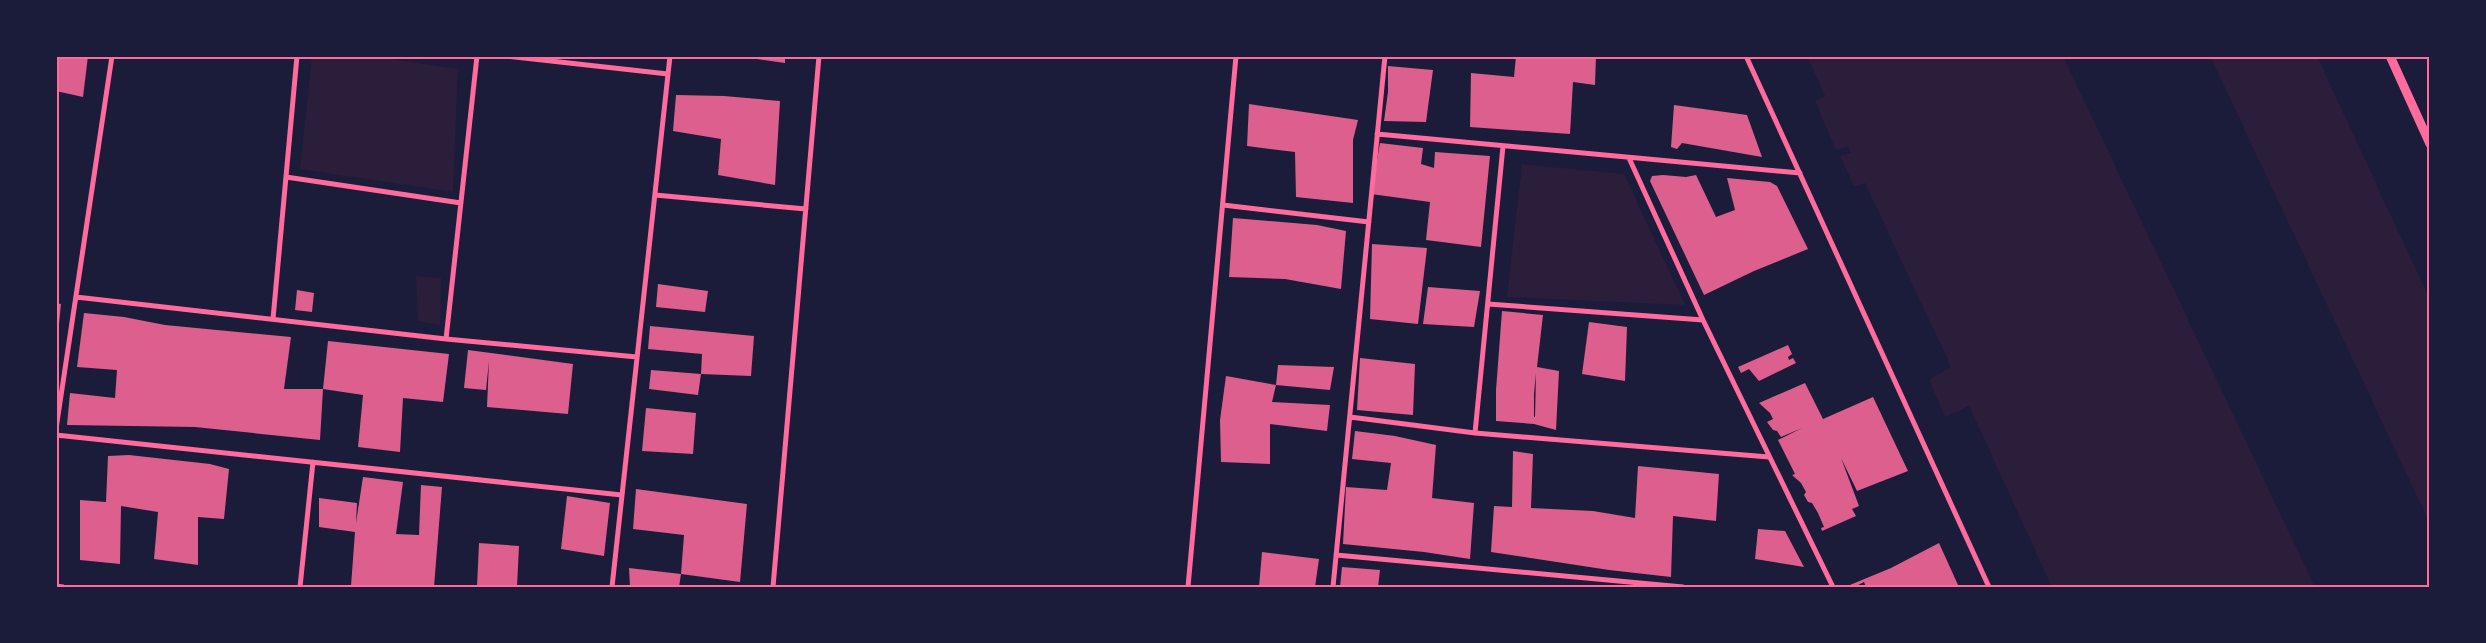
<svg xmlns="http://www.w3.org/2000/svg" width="2486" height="643" font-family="'Work Sans',sans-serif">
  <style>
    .green { fill: #2a1e3b }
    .building { fill: #dd5f8e; fill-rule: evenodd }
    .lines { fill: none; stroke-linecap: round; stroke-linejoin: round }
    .minor { stroke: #ff6b9d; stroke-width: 5 }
    .tertiary { stroke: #ff6b9d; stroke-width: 9 }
    .neatline { fill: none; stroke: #ff6b9d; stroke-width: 2 }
  </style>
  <rect width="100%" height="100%" fill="#1b1b3a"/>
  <!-- green -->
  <path class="green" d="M312,56H370L458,69L453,192L300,169Z
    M1807,56H2063L2315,587H2052L1969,406L1945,417L1929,380L1951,367L1865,183L1854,186L1840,156L1851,152L1848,146L1836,150L1815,101L1825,96Z
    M2210,56H2317L2430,300V524Z
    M1522,164L1624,174L1685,305L1507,297Z
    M416,276L441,278L440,325L418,321Z"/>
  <!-- building -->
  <path class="building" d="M56,56H88L83,97L56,91Z
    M734,56H785V63Z
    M1516,56H1596L1595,85L1573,82L1570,134L1470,127L1471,73L1514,77Z
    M1388,66L1433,70L1426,122L1384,121L1388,92Z
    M676,95L724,96L780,101L775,185L718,175L721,139L673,131Z
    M1249,104L1358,120L1353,140V203L1296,197L1295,152L1247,146Z
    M1674,105L1747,115L1762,157L1682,143L1677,149L1671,147Z
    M1380,143L1423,148L1421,164L1434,168L1435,152L1490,156L1481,247L1426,240L1430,202L1371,194Z
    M1663,175L1686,177L1696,175L1716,217L1735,210L1727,178L1770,182L1777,186L1808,249L1754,271L1704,295L1650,181L1652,176Z
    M1233,218L1317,225L1346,231L1341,289L1285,279L1229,277Z
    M1372,244L1427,248L1418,324L1370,319Z
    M658,284L708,291L705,312L656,307Z
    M1428,287L1480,291L1474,327L1423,324Z
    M297,290L314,293L312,312L295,310Z
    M56,303L61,304L59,324L56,323Z
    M1502,311L1543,315L1537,367L1559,371L1556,430L1534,424L1496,421V390ZM1536,373L1535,417H1534V394Z
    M84,313L124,317L165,325L291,337L284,389H323L320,440L195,427L67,425L70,393L115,398L117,370L77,367Z
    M1589,322L1627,327L1625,381L1582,374Z
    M650,326L754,336L751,376L701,374L702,354L648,349Z
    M328,341L449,354L443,402L403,398L400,452L358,447L363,395L323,389Z
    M1788,345L1792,354L1788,357L1789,360L1793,358L1796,363L1759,381L1749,369L1741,373L1738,367Z
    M468,350L573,364L568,414L487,407L489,361L486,390L464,388Z
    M1360,358L1415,364L1413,415L1357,410Z
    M1278,365L1334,367L1330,390L1276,385Z
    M651,370L701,374L698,395L649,389Z
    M1226,376L1276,385L1272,402L1330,405L1327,431L1270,424V464L1221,462L1220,420Z
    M1805,383L1823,419L1873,397L1908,471L1857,491L1841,458L1859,506L1852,509L1856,516L1822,531L1821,528L1824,527L1818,513L1812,503L1808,502L1804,495L1806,492L1801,483L1792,475L1795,474L1778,440L1802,428L1781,437L1777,431L1773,430L1767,422L1773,419L1770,413L1759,403Z
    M646,408L696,413L693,454L642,451Z
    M1355,431L1395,436L1436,445L1432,498L1474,503L1470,559L1424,552L1343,544L1346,487L1387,490L1391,463L1352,459Z
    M1513,451L1533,454L1531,508L1593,511L1635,518L1638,466L1719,474L1716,521L1673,516L1671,577L1609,570L1491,552L1494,506L1512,507Z
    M129,455L210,464L229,469L224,519L198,517V565L154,559L158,512L121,506L120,564L80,560V500L106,502L108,456Z
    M363,477L403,482L396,534L419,535L421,485L442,487L434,587L351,586L355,532L319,527V498L357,503L356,523Z
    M636,489L747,504L740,582L681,574L684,535L633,529Z
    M567,496L610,503L604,556L561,549Z
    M1758,529L1785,531L1804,567L1755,559Z
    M479,543L519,546L517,587H477Z
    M1939,543L1958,585L1953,587H1866L1864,582L1854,587H1845L1891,568Z
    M1262,552L1319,559L1315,587H1259Z
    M1342,567L1380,570L1378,587H1340Z
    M629,568L681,574L679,587H630Z"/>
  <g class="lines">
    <!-- minor -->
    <path class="minor" d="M505,56L668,74
      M1746,56L1989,587
      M1377,134L1800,173
      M1629,158L1703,320L1833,587
      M286,177L461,203
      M655,195L806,209
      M1223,205L1369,222
      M76,297L446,339L637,357
      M1488,304L1703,320
      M273,319L297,56
      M446,339L477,56
      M1350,417L1475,433L1769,457
      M56,429L112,56
      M1475,433L1503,146
      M56,435L622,495
      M1336,555L1683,587
      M56,586L63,587
      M300,587L313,462
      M612,587L670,56
      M773,587L819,56
      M1188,587L1236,56
      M1333,587L1385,56"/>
    <!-- tertiary -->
    <path class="tertiary" d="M2390,56L2430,144"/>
  </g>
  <!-- border -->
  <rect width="2486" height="643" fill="none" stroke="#1b1b3a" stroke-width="115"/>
  <rect x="58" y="58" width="2370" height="528" class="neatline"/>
</svg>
